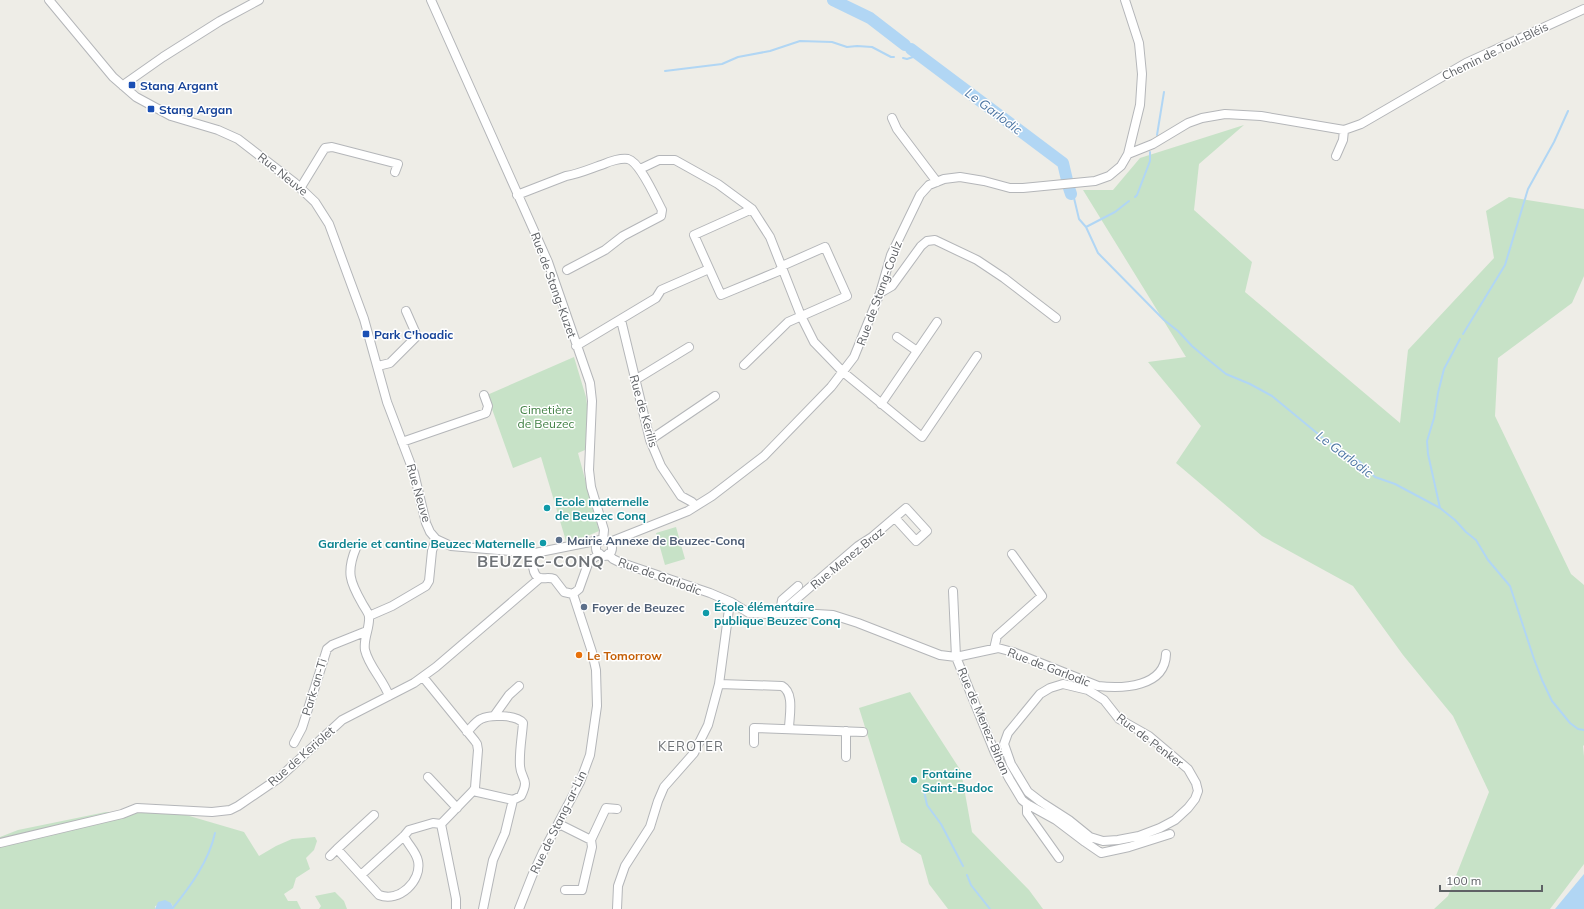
<svg xmlns="http://www.w3.org/2000/svg" width="1584" height="909" font-family="Mulish,sans-serif">
  <style>
    .green { fill: #c7e2c7 }
    .water { fill: #b1d6f4 }
    .lines { fill: none; stroke-linecap: round; stroke-linejoin: round }
    .stream { stroke: #b1d6f4; stroke-width: 2 }
    .river { stroke: #b1d6f4; stroke-width: 12 }
    .street-casing { stroke: #b4b6b9; stroke-width: 10 }
    .street { stroke: #fff; stroke-width: 8 }
    .transit-dot { fill: #1a4fb4; stroke: #fff; stroke-width: 1.5 }
    .culture-dot { fill: #0f9aa8; stroke: #fff; stroke-width: 1.5 }
    .service-dot { fill: #5c6f8a; stroke: #fff; stroke-width: 1.5 }
    .food-dot { fill: #e8710a; stroke: #fff; stroke-width: 1.5 }
    .labels { text-anchor: middle; dominant-baseline: central; stroke-width: 3; stroke-linejoin: round; paint-order: stroke }
    .street-label { font-size: 12px; fill: #5e6165; stroke: #fff }
    .transit-label { font-size: 12px; font-weight: bold; fill: #164399; stroke: #fff; text-anchor: start }
    .park-label { font-size: 12px; fill: #418144; stroke: #fff }
    .culture-label { font-size: 12px; font-weight: bold; fill: #0d838f; stroke: #fff; text-anchor: start }
    .service-label { font-size: 12px; font-weight: bold; fill: #4e5e75; stroke: #fff; text-anchor: start }
    .food-label { font-size: 12px; font-weight: bold; fill: #c56008; stroke: #fff; text-anchor: start }
    .water-label { font-size: 13px; font-style: italic; fill: #4f78a5; stroke: #fff }
    .neighbourhood-label { font-size: 13px; letter-spacing: 1px; fill: #6f7377; stroke: #fff }
    .district-label { font-size: 16px; font-weight: bold; letter-spacing: 1px; fill: #6f7377; stroke: #fff }
  </style>
  <rect width="100%" height="100%" fill="#eeede7"/>
  <!-- green -->
  <path class="green" d="M1244,125L1199,164L1194,210L1252,262L1245,292L1400,423L1408,350L1494,258L1486,211L1509,197L1584,209V276L1572,303L1498,358L1495,416L1571,574L1584,585V745L1583,746L1584,756V864L1550,909H1434L1448,896L1489,792L1453,716L1403,655L1353,586L1262,536L1176,463L1201,426L1148,362L1186,357L1083,190H1113L1140,158Z
    M574,357L586,397L588,412L585,450L578,453L599,531L585,537L566,541L541,457L513,468L487,395Z
    M676,527L685,559L665,565L656,533Z
    M910,692L961,771L972,832L1029,890L1043,909H948L929,884L921,855L901,842L859,708Z
    M106,812H163L186,815L244,832L259,856L276,846L292,839L315,837L317,841L314,850L306,858L310,869L296,878L293,888L284,894L288,901H297L301,909H174L171,903L155,906V909H0V837L18,830Z
    M335,892L344,901L347,909H319L321,906L315,896Z"/>
  <!-- water -->
  <path class="water" d="M1584,874V909H1555Z
    M165,900L171,903L174,909H155L158,902Z"/>
  <g class="lines">
    <!-- stream -->
    <path class="stream" d="M903,58L907,59L919,55
      M665,71L722,64L738,57L770,51L800,41L832,42L847,47L857,46L872,47L891,57H894
      M1157,135L1164,92
      M1135,197L1137,195L1150,161V152
      M1074,198L1079,219L1086,227L1098,253L1164,320L1178,331L1192,346L1205,357L1226,374L1250,384L1272,396L1329,443L1359,461L1375,477L1395,484L1440,508L1455,520L1466,532L1476,540L1488,560L1510,586L1534,659L1542,680L1552,701L1570,723L1578,729L1584,730
      M1086,227L1115,212L1129,201
      M1463,334L1505,265L1528,189L1554,142L1568,111
      M1440,508L1428,454L1427,441L1434,418L1438,393L1444,369L1460,339
      M923,786L927,805L941,824L963,866
      M967,875L971,885L990,909
      M172,909C190,887 209,861 215,833"/>
    <!-- river -->
    <path class="river" d="M833,0L870,18L905,45
      M911,49L1063,163L1067,180
      M1069,188L1071,194"/>
    <defs>
      <path id="street" d="M49,0L113,77L136,97L171,116L218,130L238,139L295,183L315,202L329,224L364,319L387,402L414,473L426,523L430,532L436,539L451,546L535,553L600,540
        M431,0L548,262L590,383L592,401L589,470L591,487L604,530L603,540
        M123,86L126,83L163,57L220,21L259,0
        M892,118L897,129L937,182
        M1128,154L1153,144L1188,123L1202,118L1225,114L1261,116L1344,130L1361,124L1466,63L1584,9
        M1336,156L1343,140L1344,130
        M640,169L659,160H675L718,184L752,209L770,237L801,316L814,342L843,372L922,437L977,356
        M301,187L323,151L325,148L332,147L398,164L395,172
        M517,195L566,176C579,174 592,168 604,164C610,161 621,158 628,159C640,162 656,199 662,210L661,216L623,236L605,250L567,270
        M880,293L892,286L921,246L927,241L935,240L977,260L1004,278L1056,318
        M621,320L650,440L661,466L681,496L692,502L696,506
        M897,337L917,351
        M576,346L656,298L661,290L709,269
        M744,365L788,322L847,296L825,247L782,266L779,271L721,295L694,235L752,209
        M378,366L390,363L417,336L406,311
        M635,380L689,347
        M881,404L937,322
        M650,440L715,396
        M402,442L486,413L488,406L484,395
        M596 548a8 8 0 1 1 16 0a8 8 0 1 1-16 0Z
        M610,542L688,511L712,496L764,456L831,387L854,357L880,293L891,255L920,195L929,185L944,179L960,177L984,181L1010,188H1023L1095,181L1109,176L1121,166L1128,154L1140,105L1142,74L1139,43L1125,0
        M356,548C346,572 350,582 362,603C364,607 369,613 369,617C370,628 363,639 365,650C369,667 383,679 389,696
        M535,553C531,559 532,576 540,578C544,579 549,577 554,579L564,592L573,594
        M608,554L613,559L619,562L710,593L731,602L749,613L768,614L799,613L833,615L858,623L940,655L956,657L998,648L1013,652L1098,686C1123,689 1165,687 1166,654
        M953,591L956,657L995,753L1010,780L1022,800L1027,804L1056,820L1085,842L1101,853L1129,847L1170,834
        M573,594L579,589L589,561L600,554
        M780,613L858,546L872,537L906,508L927,531L916,541L895,518
        M780,613L782,600L798,586
        M369,616L392,606L426,586L429,581L432,551L436,539
        M994,649L997,636L1042,596L1012,554
        M423,677L475,741L477,744L478,750L475,788L473,791L441,824
        M719,684L782,686C795,693 789,717 789,729
        M1063,684L1088,690L1104,700L1119,719L1149,736L1188,769L1196,783L1198,791L1195,799L1188,808L1175,820L1160,828L1139,836L1118,840L1103,841L1090,837L1069,820L1041,802L1028,792L1011,764L1004,744L1008,733L1040,694L1050,688Z
        M494,716L509,695L519,686
        M846,731V757
        M467,732C471,728 476,721 481,719C490,714 517,715 523,723C522,737 519,752 520,766C521,780 530,778 521,796L513,800L473,791
        M294,743L302,728L327,649L332,645L367,631
        M754,743V728L863,732
        M428,777L457,808
        M1027,804V813L1059,858
        M441,824L456,899V909
        M559,824L591,840
        M0,843L122,814L137,808L212,812L230,810L238,806L279,778L342,720L414,683L436,667L540,578
        M337,849L374,815
        M330,856L337,849L379,895C399,903 422,881 418,861C416,851 408,845 404,836
        M361,875L404,836L409,830L433,823L441,824
        M565,890H582L592,847L591,840L606,808L617,809
        M483,909L493,860L505,833L513,800
        M519,909L532,876L543,852L580,782L590,755L597,706L596,670L592,652L573,594
        M617,909L618,886L625,866L650,827L658,801L664,787L694,753L708,725L719,684L729,609L731,602"/>
    </defs>
    <!-- street casing -->
    <use href="#street" class="street-casing"/>
    <!-- street -->
    <use href="#street" class="street"/>
  </g>
  <!-- markers -->
  <g class="transit-dot">
    <rect x="128" y="81" width="8" height="8" rx="2"/>
    <rect x="147" y="105" width="8" height="8" rx="2"/>
    <rect x="362" y="330" width="8" height="8" rx="2"/>
  </g>
  <g class="culture-dot">
    <circle cx="547" cy="508" r="4"/>
    <circle cx="543" cy="543" r="4"/>
    <circle cx="706" cy="613" r="4"/>
    <circle cx="914" cy="780" r="4"/>
  </g>
  <g class="service-dot">
    <circle cx="559" cy="540" r="4"/>
    <circle cx="584" cy="607" r="4"/>
  </g>
  <circle class="food-dot" cx="579" cy="655" r="4"/>
  <g class="labels">
    <!-- street labels -->
    <g class="street-label">
      <text transform="translate(1495 51) rotate(-26)">Chemin de Toul-Bléis</text>
      <text transform="translate(283 174) rotate(39)">Rue Neuve</text>
      <text transform="translate(554 285) rotate(70)">Rue de Stang-Kuzet</text>
      <text transform="translate(879 293) rotate(-70)">Rue de Stang-Coulz</text>
      <text transform="translate(644 411) rotate(74)">Rue de Kerilis</text>
      <text transform="translate(419 493) rotate(74)">Rue Neuve</text>
      <text transform="translate(847 558) rotate(-39)">Rue Menez Braz</text>
      <text transform="translate(660 576) rotate(20)">Rue de Garlodic</text>
      <text transform="translate(1049 667) rotate(21)">Rue de Garlodic</text>
      <text transform="translate(314 687) rotate(-73)">Park-an-Ti</text>
      <text transform="translate(984 721) rotate(67)">Rue de Menez-Bihan</text>
      <text transform="translate(1150 740) rotate(37)">Rue de Penker</text>
      <text transform="translate(301 756) rotate(-41)">Rue de Keriolet</text>
      <text transform="translate(558 822) rotate(-64)">Rue de Stang-ar-Lin</text>
    </g>
    <!-- transit labels -->
    <g class="transit-label">
      <text x="140" y="85">Stang Argant</text>
      <text x="159" y="109">Stang Argan</text>
      <text x="374" y="334">Park C'hoadic</text>
    </g>
    <!-- park labels -->
    <g class="park-label">
      <text x="546" y="409">Cimetière<tspan x="546" dy="14">de Beuzec</tspan></text>
    </g>
    <!-- culture labels -->
    <g class="culture-label">
      <text x="555" y="501">Ecole maternelle<tspan x="555" dy="14">de Beuzec Conq</tspan></text>
      <text x="535" y="543" text-anchor="end">Garderie et cantine Beuzec Maternelle</text>
      <text x="714" y="606">École élémentaire<tspan x="714" dy="14">publique Beuzec Conq</tspan></text>
      <text x="922" y="773">Fontaine<tspan x="922" dy="14">Saint-Budoc</tspan></text>
    </g>
    <!-- service labels -->
    <g class="service-label">
      <text x="567" y="540">Mairie Annexe de Beuzec-Conq</text>
      <text x="592" y="607">Foyer de Beuzec</text>
    </g>
    <!-- food labels -->
    <g class="food-label">
      <text x="587" y="655">Le Tomorrow</text>
    </g>
    <!-- water labels -->
    <g class="water-label">
      <text transform="translate(994 111) rotate(37)">Le Garlodic</text>
      <text transform="translate(1345 454) rotate(37)">Le Garlodic</text>
    </g>
    <!-- neighbourhood labels -->
    <g class="neighbourhood-label">
      <text x="691" y="746">KEROTER</text>
    </g>
    <!-- district labels -->
    <g class="district-label">
      <text x="541" y="561">BEUZEC-CONQ</text>
    </g>
  </g>
  <!-- scale -->
  <path d="M1440 885v6h102v-6" fill="none" stroke="#5e6165" stroke-width="2"/>
  <text x="1446" y="885" font-size="12" fill="#5e6165" stroke="#ffffff" stroke-width="3" paint-order="stroke">100 m</text>
</svg>
